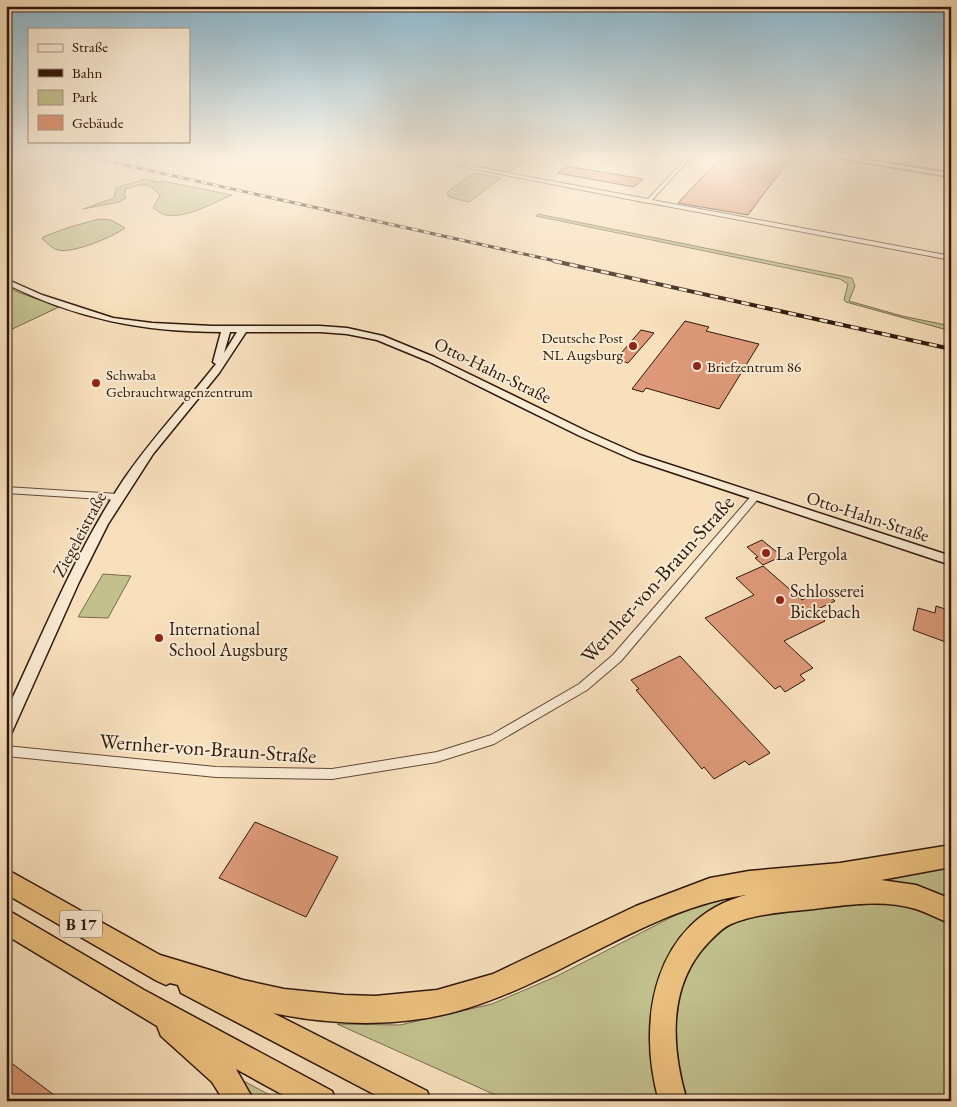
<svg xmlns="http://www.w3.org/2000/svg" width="957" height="1107" font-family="'EB Garamond',serif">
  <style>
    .green { fill: #c2c18e; stroke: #786c4c }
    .building { fill: #dd9979; stroke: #2f170a }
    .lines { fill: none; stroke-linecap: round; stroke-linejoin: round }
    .street-casing { stroke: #614937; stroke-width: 2 }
    .secondary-casing { stroke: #2f170a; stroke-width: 3 }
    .highway-casing { stroke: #2f170a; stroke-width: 3 }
    .street { fill: #faebd4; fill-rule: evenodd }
    .secondary { fill: #faebd4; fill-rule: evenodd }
    .highway { fill: #ecc07e; fill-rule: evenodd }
    .rail-far1-casing { stroke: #2f170a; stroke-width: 3 }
    .rail-casing { stroke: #2f170a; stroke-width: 4 }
    .rail-far1 { stroke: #faebd4; stroke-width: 2; stroke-dasharray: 6; stroke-linecap: butt }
    .rail { stroke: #faebd4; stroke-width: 2.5; stroke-dasharray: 8; stroke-linecap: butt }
    .poi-dot { fill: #8f2418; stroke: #faebd4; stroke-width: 2 }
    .labels { text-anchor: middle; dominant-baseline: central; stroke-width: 4; stroke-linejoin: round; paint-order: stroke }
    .far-poi-label { font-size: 15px; fill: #2f170a; stroke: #faebd4; text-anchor: start }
    .shield { fill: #faebd4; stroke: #6c5747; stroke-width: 1 }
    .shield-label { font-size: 16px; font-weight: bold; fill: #2f170a }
    .street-label { font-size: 18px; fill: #2f170a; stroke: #faebd4 }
    .poi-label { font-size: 18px; fill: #2f170a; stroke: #faebd4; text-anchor: start }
    .near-street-label { font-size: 21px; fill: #2f170a; stroke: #faebd4 }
  </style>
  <rect width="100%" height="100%" fill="#f8e0bd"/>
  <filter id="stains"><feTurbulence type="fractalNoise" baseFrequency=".004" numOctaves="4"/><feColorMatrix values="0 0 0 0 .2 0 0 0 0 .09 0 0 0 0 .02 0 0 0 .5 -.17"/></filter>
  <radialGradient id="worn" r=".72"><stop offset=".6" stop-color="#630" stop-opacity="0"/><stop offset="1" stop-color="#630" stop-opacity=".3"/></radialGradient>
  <!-- green -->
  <path class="green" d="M489,156H530L509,172L474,166Z
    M474,173L501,178L469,202L449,197L447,192Z
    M145,179L158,182L163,181L232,195C212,203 189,218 167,215C162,215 157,210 153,208L160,195C147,181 143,184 126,189L124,194L126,198L119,202L83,209L114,198L116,188Z
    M538,214L852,278L855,286L849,301L902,316L951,326V331L846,302L844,300L848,284L840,279L536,216Z
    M99,219L111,220L125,228C113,237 72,254 58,250C52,249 47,242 42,239L43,237L67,228Z
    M6,286L15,291L59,307L6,332Z
    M103,574L131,576L108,618L78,617Z
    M951,865V1101H509L337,1024L400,1025L492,1004L557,976L697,904L743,891Z
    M240,1079L281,1101H257Z"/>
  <!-- building -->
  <path class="building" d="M722,156H792L748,215L678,203Z
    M567,166L643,179L634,187L557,173Z
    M685,321L709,327L706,331L759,344L719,409L646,388L643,392L632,389Z
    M641,330L654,333L628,363L616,359Z
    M762,540L773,549L782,556L763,565L755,558L758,557L747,547Z
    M763,566L802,600L822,590L835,601L814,611L825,621L784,641L813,668L800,675L805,680L785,692L780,686L775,689L705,618L754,595L736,578Z
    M936,606L951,611V644L913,630L918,608L935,613Z
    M680,656L770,753L749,765L745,761L714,779L704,767L702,769L636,690L639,689L631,680Z
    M255,822L338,857L306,917L219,878Z
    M6,1059L62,1101H6Z"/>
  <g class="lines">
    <defs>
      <path id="street" d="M408,156H417L648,199L688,156H692L652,200L951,256V260L650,203H648Z
        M6,487L118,494L122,497L118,500L6,493Z
        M755,494L758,495L759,497L758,499L621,661L587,690L494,744L437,762L332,779L216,777L6,756V746L216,767L332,769L437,752L491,735L579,684L613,655L752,495Z"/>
      <path id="secondary" d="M826,156H841L951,173V177Z
        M6,279L42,295L113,318L152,323L212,326H320L347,328L383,336L434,357L588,432L640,455L951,556V565L632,459L580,436L428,361L377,340L347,334L320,332H246L219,373L153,454L108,524L79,582L11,734L6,736V712C43,634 74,555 122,482C150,440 185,404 216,364L213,362L221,332C143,332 77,319 6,284ZM230,332H237L224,353Z"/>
      <path id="highway" d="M951,845V867L881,880L916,885L951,899V924C939,919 928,913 916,909C882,899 848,905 814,909C787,912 757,913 731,924C723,927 715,936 708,943C667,986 671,1048 687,1101H659C636,1021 654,919 746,895C686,903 632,933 578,960C542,979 506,996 468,1008C406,1028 335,1026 273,1013L427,1091L431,1101H387L181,993L178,985L170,983L166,985L157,981L6,894V869L160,955L243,980L284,989L344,995L375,996L437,990L493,974L636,906L710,878L749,871L840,863Z
        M6,909L144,990L332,1091L336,1101H294L236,1069L254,1101H224L212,1082L161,1036L157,1026L6,935Z"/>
    </defs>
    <!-- street casing -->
    <use href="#street" class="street-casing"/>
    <!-- secondary casing -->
    <use href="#secondary" class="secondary-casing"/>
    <!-- highway casing -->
    <use href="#highway" class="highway-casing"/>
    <!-- street -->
    <use href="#street" class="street"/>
    <!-- secondary -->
    <use href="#secondary" class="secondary"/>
    <!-- highway -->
    <use href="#highway" class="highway"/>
    <defs>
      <path id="rail-far1" d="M84,156L560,262"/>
      <path id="rail" d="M554,261L951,349"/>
    </defs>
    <!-- rail-far1 casing -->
    <use href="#rail-far1" class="rail-far1-casing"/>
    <!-- rail casing -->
    <use href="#rail" class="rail-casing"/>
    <!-- rail-far1 -->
    <use href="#rail-far1" class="rail-far1"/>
    <!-- rail -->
    <use href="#rail" class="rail"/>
  </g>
  <!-- sky -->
  <linearGradient id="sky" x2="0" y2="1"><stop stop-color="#8bb8d0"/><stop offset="0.5" stop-color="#fcf1e1"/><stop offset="1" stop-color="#fcf1e1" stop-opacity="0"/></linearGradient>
  <rect width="957" height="311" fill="url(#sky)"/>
  <!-- markers -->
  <g class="poi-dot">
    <circle cx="633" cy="346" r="5"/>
    <circle cx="697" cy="366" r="5"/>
    <circle cx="96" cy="383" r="5"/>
    <circle cx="766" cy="553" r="5"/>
    <circle cx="780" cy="600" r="5"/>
    <circle cx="159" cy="638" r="5"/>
  </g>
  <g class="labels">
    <!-- far-poi labels -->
    <g class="far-poi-label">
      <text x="623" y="337" text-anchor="end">Deutsche Post<tspan x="623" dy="17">NL Augsburg</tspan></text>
      <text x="707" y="366">Briefzentrum 86</text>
      <text x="106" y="374">Schwaba<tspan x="106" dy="17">Gebrauchtwagenzentrum</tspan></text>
    </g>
    <!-- shield labels -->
    <rect class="shield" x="60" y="910.5" width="42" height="27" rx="4"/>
    <g class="shield-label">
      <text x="81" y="924">B 17</text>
    </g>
    <!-- street labels -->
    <g class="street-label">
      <text transform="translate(493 370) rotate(26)">Otto-Hahn-Straße</text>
      <text transform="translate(868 516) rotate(18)">Otto-Hahn-Straße</text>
      <text transform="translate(79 534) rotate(-62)">Ziegeleistraße</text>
    </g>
    <!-- poi labels -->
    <g class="poi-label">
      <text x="776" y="553">La Pergola</text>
      <text x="790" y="590">Schlosserei<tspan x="790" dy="21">Bickebach</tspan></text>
      <text x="169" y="628">International<tspan x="169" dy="21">School Augsburg</tspan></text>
    </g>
    <!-- near-street labels -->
    <g class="near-street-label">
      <text transform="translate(657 579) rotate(-48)">Wernher-von-Braun-Straße</text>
      <text transform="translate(208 748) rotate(4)">Wernher-von-Braun-Straße</text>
    </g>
  </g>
  <!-- margin -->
  <rect width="957" height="1107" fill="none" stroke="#f8e0bd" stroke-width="25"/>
  <rect x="8" y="8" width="942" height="1092" fill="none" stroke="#2f170a" stroke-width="2.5"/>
  <rect x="12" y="12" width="932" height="1082" fill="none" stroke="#2f170a"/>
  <!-- legend -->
  <rect x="28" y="28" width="162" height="115" fill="#faebd4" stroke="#a99683"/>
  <rect x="38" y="44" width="25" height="8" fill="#faebd4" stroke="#a99683"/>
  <text x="72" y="52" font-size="15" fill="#2f170a">Straße</text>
  <rect x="38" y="69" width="25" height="8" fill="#2f170a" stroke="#a99683"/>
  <text x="72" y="78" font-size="15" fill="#2f170a">Bahn</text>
  <rect x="38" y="90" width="25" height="15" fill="#c2c18e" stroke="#a99683"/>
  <text x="72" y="102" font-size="15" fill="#2f170a">Park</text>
  <rect x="38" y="115" width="25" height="15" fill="#dd9979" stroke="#a99683"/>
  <text x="72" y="128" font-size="15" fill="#2f170a">Gebäude</text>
  <rect width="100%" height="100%" filter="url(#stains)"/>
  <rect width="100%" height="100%" fill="url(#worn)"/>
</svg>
